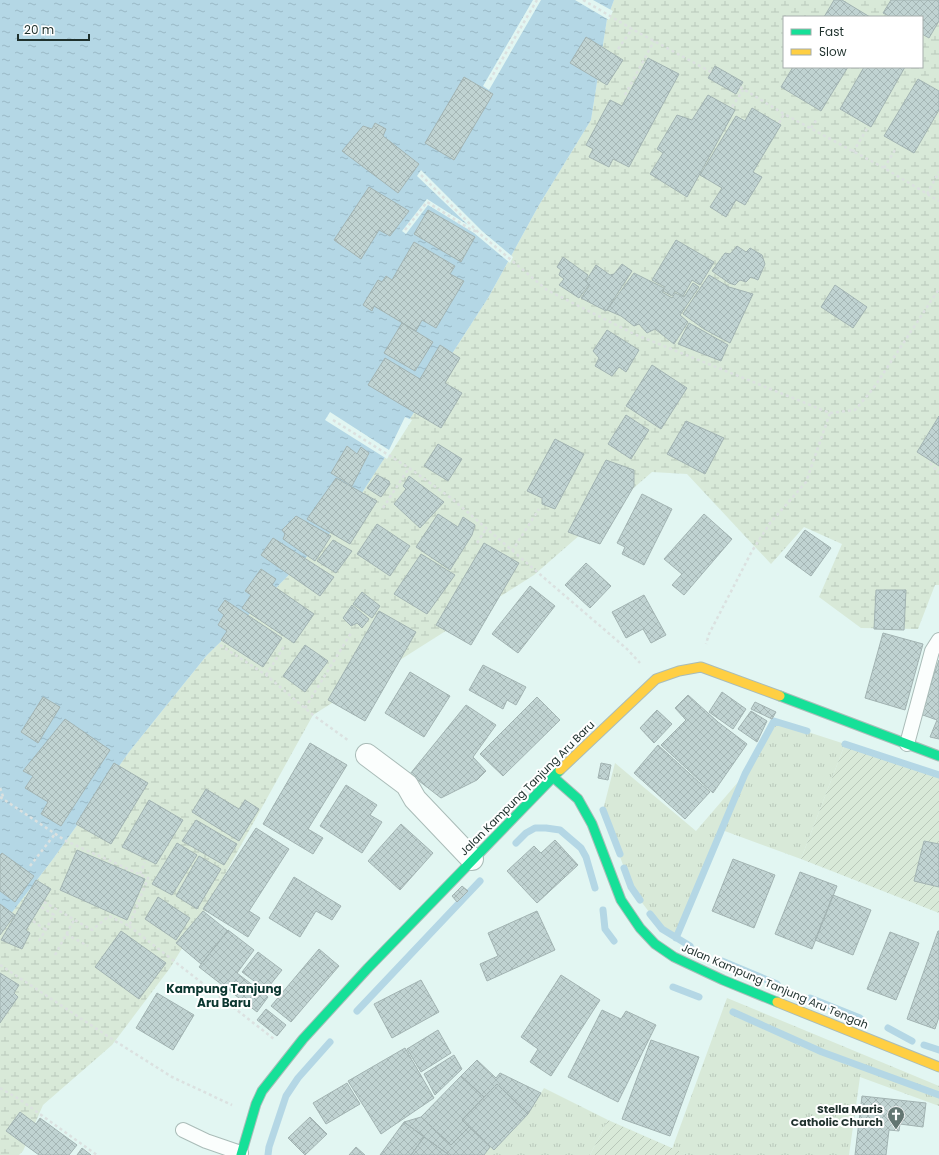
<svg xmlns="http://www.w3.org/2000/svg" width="939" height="1155" font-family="Poppins,sans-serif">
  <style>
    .grass { fill: url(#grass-tufts) }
    .wetland { fill: url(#wetland-marsh); fill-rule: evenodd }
    .garden { fill: url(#garden-furrows) }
    .water { fill: url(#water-ripples) }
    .pier { fill: #e2f6f2 }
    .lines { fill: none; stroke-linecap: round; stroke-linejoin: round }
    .stream { stroke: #b4d7e5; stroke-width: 7 }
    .building { fill: url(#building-cross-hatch); stroke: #a2b3b2 }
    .lane-casing { stroke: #aabcb8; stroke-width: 16 }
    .street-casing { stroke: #aabcb8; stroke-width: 24 }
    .fast-casing { stroke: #aabcb8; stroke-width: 11 }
    .slow-casing { stroke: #aabcb8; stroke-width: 11 }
    .path { stroke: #dbe1e0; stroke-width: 2.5; stroke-dasharray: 3 3; stroke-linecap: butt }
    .lane { stroke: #fbfefd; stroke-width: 14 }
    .street { stroke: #fbfefd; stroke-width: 22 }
    .fast { stroke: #16e098; stroke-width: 9 }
    .slow { stroke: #ffcf43; stroke-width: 9 }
    .labels { text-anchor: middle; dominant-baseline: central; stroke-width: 4; stroke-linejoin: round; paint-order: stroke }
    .street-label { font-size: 11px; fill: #1f312d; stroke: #fff }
    .poi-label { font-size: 11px; font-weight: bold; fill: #1f312d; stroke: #fff; text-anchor: end }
    .neighbourhood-label { font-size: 12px; font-weight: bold; fill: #0b3730; stroke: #fff }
  </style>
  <defs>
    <pattern id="grass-tufts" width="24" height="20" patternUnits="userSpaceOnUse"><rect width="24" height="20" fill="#d8e9d8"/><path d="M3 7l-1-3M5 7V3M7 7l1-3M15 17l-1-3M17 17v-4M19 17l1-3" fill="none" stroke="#b9c8ba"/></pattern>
    <pattern id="wetland-marsh" width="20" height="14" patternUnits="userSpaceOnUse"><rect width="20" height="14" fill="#d8e9d8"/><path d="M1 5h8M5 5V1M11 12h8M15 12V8" fill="none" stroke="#b9c8ba"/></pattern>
    <pattern id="garden-furrows" width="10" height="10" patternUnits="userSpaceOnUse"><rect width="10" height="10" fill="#d8e9d8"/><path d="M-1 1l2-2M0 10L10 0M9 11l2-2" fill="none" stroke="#b9c8ba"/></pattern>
    <pattern id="water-ripples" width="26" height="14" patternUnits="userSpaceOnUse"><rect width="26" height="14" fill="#b4d7e5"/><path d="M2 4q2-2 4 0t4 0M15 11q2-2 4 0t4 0" fill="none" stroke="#9ab9c5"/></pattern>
    <pattern id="building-cross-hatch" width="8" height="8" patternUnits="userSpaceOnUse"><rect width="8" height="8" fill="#c0d3d2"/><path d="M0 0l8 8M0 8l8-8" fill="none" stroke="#a5b6b5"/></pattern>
  </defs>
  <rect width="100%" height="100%" fill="#e2f6f2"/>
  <!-- grass -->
  <path class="grass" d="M774,721L845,744L801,859L722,830L676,938L662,929L640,900L631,887L603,810L615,763L696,831L745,774Z
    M727,998L939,1086V1106L860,1077L849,1155H688L672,1149Z
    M544,1088L608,1120L590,1155H484L490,1147L494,1150L528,1114Z"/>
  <!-- wetland -->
  <path class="wetland" d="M614,0H939V585H935L918,629L861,628L819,597L842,544L804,527L771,564L687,474L652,472L534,575L313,715L203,914L170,968L112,1045L43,1105L23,1151L19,1155H0V928L53,859L129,752L207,655L263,601L347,516L488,298L539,205L591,120L607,19ZM784,17H922V67H784Z"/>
  <!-- garden -->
  <path class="garden" d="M845,744L939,775V913L801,859Z
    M608,1120L688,1155H590Z"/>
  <!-- water -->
  <path class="water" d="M0,0H614L607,19L591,120L539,205L488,298L347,516L263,601L207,655L129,752L53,859L0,928Z"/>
  <!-- pier -->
  <path class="pier" d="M533,0H541L489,90L483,86Z
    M575,0H593L613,11L609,20Z
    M421,170L482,231L513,257L510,263L474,233L428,205L406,234L402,231L427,199L468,225L417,176Z
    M330,412L389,450L405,417L412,420L387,459L325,420Z"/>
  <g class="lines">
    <!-- stream -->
    <path class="stream" d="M845,744L939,775
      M603,810L620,854
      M516,843L526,833L535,828H546L560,830L581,848L586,857L595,888
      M624,868L631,887L640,900
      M603,910L605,929L614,941
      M650,914L662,929L690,946
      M676,938L745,774L774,721L807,731
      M722,961L777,984
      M673,987L699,997
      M810,998L860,1018
      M357,1011L480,881
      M733,1012L822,1052L939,1095
      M888,1028L912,1041
      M924,1045L939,1050
      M268,1155L269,1147L286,1096L298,1078L330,1042"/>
  </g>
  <!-- building -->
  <path class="building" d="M834,0H842L870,17H824Z
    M891,0H939V21L929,38L922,34V17H891L883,13Z
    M586,37L623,60L607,85L570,63Z
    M648,58L679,74L629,167L613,159L609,167L589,157L593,149L586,145L610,100L622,106Z
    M715,66L743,82L736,94L708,78Z
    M793,67H848L821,111L781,87Z
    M864,67H905L871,127L840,109Z
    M464,77L493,94L454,160L425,143Z
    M918,79L939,91V110L914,153L884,136Z
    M708,95L735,110L687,197L650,174L663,153L657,149L677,115L692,120Z
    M752,108L781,125L753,172L762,177L745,205L736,200L726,217L710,207L722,188L700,175L736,116L745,121Z
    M375,123L386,129L383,136L419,164L398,193L342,151L363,126L372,129Z
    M369,187L409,211L390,236L379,230L361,259L334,240Z
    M428,210L475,237L461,262L414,234Z
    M676,240L714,262L700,285L692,280L683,296L675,291L672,296L663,291L665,287L652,280Z
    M414,242L455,266L450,274L464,281L436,328L422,320L416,331L374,306L372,311L363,305L378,280L382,282L386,276L392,280Z
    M737,246L746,252L750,248L762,255L765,264L758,280L751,277L746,282L740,280L735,285L729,283L712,271L725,253L730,254Z
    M563,257L588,275L585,281L589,285L579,298L559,285L564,279L559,275L561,270L557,267Z
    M622,264L632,271L606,311L581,298L590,285L586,281L596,265L610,275L614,274Z
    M634,273L664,288L662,292L672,298L675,293L684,297L693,283L699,287L680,315L688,322L674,344L655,329L647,333L639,324L634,326L621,316L607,310Z
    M709,275L729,287L753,294L730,343L704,329L683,314Z
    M835,285L867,307L853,328L821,307Z
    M402,323L433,342L415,371L384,353Z
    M689,323L728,345L721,361L678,344Z
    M607,330L639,350L626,372L619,367L612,376L595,366L599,358L593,351Z
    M440,345L460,358L445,383L462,393L441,428L368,385L385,358L420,379Z
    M652,365L687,388L661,429L626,406Z
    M626,415L649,430L631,459L608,444Z
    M939,416V466L917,452Z
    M686,421L724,438L705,474L667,454Z
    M555,439L584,454L555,509L542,504V498L527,491Z
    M438,444L462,459L448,481L424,466Z
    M347,446L357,454L361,447L369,453L352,486L331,473Z
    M606,460L634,470V486L600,544L568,532Z
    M377,475L389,481L390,484L381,497L367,488Z
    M409,476L444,502L420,528L394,504L406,489L403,486Z
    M336,478L377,501L350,544L307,519Z
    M642,494L672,509L644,565L622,554L625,547L617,543Z
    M438,514L458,527L463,517L475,525L472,535L450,570L416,547Z
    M704,514L732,539L684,595L672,585L682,574L664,559Z
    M296,516L331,536L315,561L283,539L285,534L282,530Z
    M377,524L410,546L390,576L357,554Z
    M805,530L831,548L811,576L785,557Z
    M273,538L334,577L320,596L261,555Z
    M333,540L352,551L336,573L317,561Z
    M484,543L519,563L471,645L436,625Z
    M421,554L455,575L427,614L394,594Z
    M586,563L611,586L590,608L565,585Z
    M261,569L276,579L272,585L314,614L294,643L242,608L251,595L245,591Z
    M530,586L555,606L518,653L492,634Z
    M876,590H906L904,630L874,629Z
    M362,592L380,606L372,618L353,604Z
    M644,595L666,635L651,643L643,629L626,638L612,612Z
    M225,600L282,638L263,667L221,640L227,631L218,625L224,615L218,610Z
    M352,605L369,619L362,628L357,623L351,626L343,618Z
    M379,611L416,632L365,721L328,700Z
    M883,633L923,644L905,710L865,698Z
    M305,645L328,661L305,692L283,676Z
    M939,660V739L930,737L937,720L920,714Z
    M483,665L526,687L516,705L507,700L503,709L469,690Z
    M410,672L450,696L424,737L385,713Z
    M722,692L746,709L733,729L709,712Z
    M688,695L718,722L747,744L713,793L661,745L686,720L675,708Z
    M43,697L60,707L38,743L21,732Z
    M537,697L560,720L503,776L480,754Z
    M755,702L776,712L772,719L751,709Z
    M466,705L496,725L473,757L486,771L477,780L441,798L410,774Z
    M657,710L672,724L654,743L640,728Z
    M751,711L767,721L757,742L738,729Z
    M65,719L110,750L61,826L41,814L48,802L25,788L33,776L23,771Z
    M310,743L347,765L308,829L323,838L313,854L263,824Z
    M658,745L710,792L685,819L634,773Z
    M114,763L148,783L111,844L76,824Z
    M601,763L611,765L608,780L598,778Z
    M346,785L377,805L370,815L382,822L362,853L320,826Z
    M206,789L239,809L245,800L259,809L239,841L192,812Z
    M149,800L183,820L156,864L122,847Z
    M196,820L237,844L224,865L182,841Z
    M401,824L433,853L400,890L368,861Z
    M256,828L289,849L249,911L260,918L248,937L203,909Z
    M555,840L578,865L537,903L507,871L534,846L541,853Z
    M924,841L939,844V887L914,881Z
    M177,843L197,855L172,895L152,884Z
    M77,850L145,879L127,920L60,890Z
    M2,853L34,876L15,902L0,891V855Z
    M199,856L221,869L197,909L176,896Z
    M733,859L775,875L754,928L712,911Z
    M800,872L837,886L812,949L775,934Z
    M294,877L341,906L332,920L316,911L300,937L269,918Z
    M36,880L51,889L26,930L30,933L22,949L1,940Z
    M462,886L468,891L457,902L452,896Z
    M833,895L871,910L853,955L815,940Z
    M158,897L190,918L176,940L145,919Z
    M0,904L15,915L0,935Z
    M203,911L228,931L201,964L176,943Z
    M537,911L555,950L487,981L480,964L498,956L488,933Z
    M228,930L254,950L237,973L268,997L257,1012L199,967Z
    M121,931L166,963L139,999L95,967Z
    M938,931H939V1017L935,1029L907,1019Z
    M890,932L919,943L896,1000L867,989Z
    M319,949L339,966L291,1022L271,1006Z
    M258,952L282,970L266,990L242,972Z
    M0,973L19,985L14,993L18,997L0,1023Z
    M561,975L600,1000L551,1076L530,1062L538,1049L521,1037Z
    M421,980L439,1012L392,1038L374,1004Z
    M157,993L194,1015L173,1050L136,1028Z
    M266,1009L286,1025L277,1036L257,1020Z
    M602,1010L621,1019L626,1011L656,1025L618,1102L568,1077Z
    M438,1030L451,1053L421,1072L407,1049Z
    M651,1040L699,1057L670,1136L622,1119Z
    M405,1048L434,1098L381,1134L348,1081Z
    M454,1055L462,1069L435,1095L424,1074Z
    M477,1060L496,1078L500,1073L541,1093L528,1114L497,1084L484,1097L461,1076Z
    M461,1076L484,1097L462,1120L469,1127L451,1145L421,1117Z
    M347,1083L360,1104L326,1124L313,1103Z
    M497,1084L528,1114L494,1150L462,1120Z
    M862,1096L926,1103L923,1127L900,1124L899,1131L889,1130L886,1155H855Z
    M20,1112L36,1124L40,1118L77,1145L69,1155H39L6,1131Z
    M310,1117L327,1134L305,1155L288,1138Z
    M421,1117L451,1145L469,1127L490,1147L484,1155H449L404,1122Z
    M404,1122L424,1137L411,1155H380Z
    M424,1137L449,1155H411Z
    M356,1147L365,1155H349Z
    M82,1148L91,1155H77Z"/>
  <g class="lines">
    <defs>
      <path id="lane" d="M907,744L932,651L939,640
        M183,1130L206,1141L241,1153"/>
      <path id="street" d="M367,755L407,785L415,799L472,859"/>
      <path id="fast" d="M780,696L939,756
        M553,777L578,799L592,824L621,900L640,928L655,944L674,957L723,980L777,1002
        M241,1155L256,1104L262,1091L303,1039L368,968L560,770"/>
      <path id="slow" d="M560,770L656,679L679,671L701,667L780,696
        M777,1002L939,1067"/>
    </defs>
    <!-- lane casing -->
    <use href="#lane" class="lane-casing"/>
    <!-- street casing -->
    <use href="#street" class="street-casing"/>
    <!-- fast casing -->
    <use href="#fast" class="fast-casing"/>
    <!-- slow casing -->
    <use href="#slow" class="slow-casing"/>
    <!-- path -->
    <path class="path" d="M583,0L632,29L711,72
      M618,49L632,29
      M490,80L537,0
      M740,87L784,114L884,168L939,201
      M625,95L654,41
      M732,107L743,90
      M779,123L784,114
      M811,128L817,119
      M853,152L868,127
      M884,168L895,150
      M421,175L479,233L547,290L634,334L830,413L806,482L770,523L752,551L709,634L706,644
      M927,194L939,172
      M405,230L427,202L470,229L478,232
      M830,413L855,410L873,389L939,289
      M333,420L409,468L451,498L627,649L640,663
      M930,463L939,473
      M383,508L409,468
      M477,543L486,529
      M512,551L539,509
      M220,645L266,675L313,715L349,741
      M266,675L285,645
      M305,708L351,633
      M0,788L4,799
      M0,797L66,841L148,878L129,926L109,916L92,930L44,902
      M30,866L55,834
      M140,874L145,862
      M33,921L46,930
      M129,926L274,1039
      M66,934L88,946
      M39,941L54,915L41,907
      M55,955L74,920
      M0,965L115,1041L172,1077L232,1105
      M0,1088L19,1099L97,1155"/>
    <!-- lane -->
    <use href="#lane" class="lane"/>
    <!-- street -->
    <use href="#street" class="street"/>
    <!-- fast -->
    <use href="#fast" class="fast"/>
    <!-- slow -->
    <use href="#slow" class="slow"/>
  </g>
  <!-- icons -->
  <defs>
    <symbol id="church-pin" viewBox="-11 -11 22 30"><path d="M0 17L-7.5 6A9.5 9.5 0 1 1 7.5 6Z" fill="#637672" stroke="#fff"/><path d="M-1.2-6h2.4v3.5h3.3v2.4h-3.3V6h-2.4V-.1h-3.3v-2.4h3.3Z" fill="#fff"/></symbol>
  </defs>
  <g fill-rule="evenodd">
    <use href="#church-pin" x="886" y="1105" width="20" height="27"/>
  </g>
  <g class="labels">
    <!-- street labels -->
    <g class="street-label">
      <text transform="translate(527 788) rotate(-45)">Jalan Kampung Tanjung Aru Baru</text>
      <text transform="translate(775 986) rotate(23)">Jalan Kampung Tanjung Aru Tengah</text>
    </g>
    <!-- poi labels -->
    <g class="poi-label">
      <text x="883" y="1109">Stella Maris<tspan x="883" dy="13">Catholic Church</tspan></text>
    </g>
    <!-- neighbourhood labels -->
    <g class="neighbourhood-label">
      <text x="224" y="988">Kampung Tanjung<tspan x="224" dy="14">Aru Baru</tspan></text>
    </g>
  </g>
  <!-- legend -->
  <rect x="783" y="16" width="140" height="52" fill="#ffffff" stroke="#a5adab"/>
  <rect x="791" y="29" width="20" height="6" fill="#16e098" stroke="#a5adab"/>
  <text x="819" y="36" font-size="12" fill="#1f312d">Fast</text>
  <rect x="791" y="49" width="20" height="6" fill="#ffcf43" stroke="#a5adab"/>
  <text x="819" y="56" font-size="12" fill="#1f312d">Slow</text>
  <!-- scale -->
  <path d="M18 34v6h71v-6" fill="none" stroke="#1f312d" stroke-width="2"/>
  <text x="24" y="34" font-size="12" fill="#1f312d" stroke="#ffffff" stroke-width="3" paint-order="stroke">20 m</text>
</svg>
